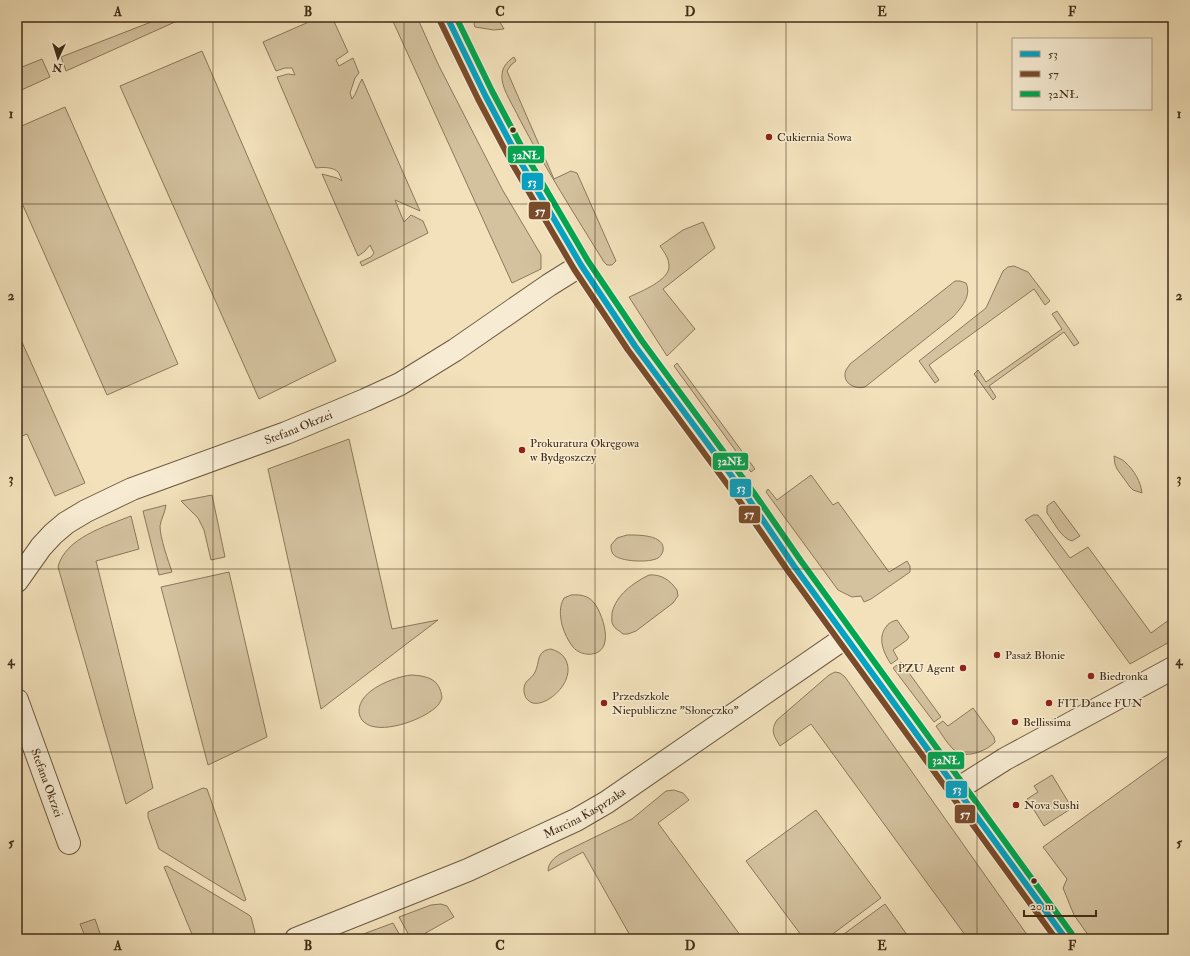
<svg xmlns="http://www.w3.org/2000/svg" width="1190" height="956" font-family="'IM FELL Double Pica',serif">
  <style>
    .green { fill: #d4c29f; stroke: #8b785b }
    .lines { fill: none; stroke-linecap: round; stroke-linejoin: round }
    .street-casing { stroke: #6e5a40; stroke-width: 24 }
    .secondary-casing { stroke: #422d17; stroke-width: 24 }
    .street { stroke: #f7ecd3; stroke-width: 22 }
    .secondary { stroke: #f7ecd3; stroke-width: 22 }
    .bus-1-casing { stroke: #f7ecd3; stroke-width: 9 }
    .bus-2-casing { stroke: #f7ecd3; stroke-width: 9 }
    .bus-3-casing { stroke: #f7ecd3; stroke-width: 9 }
    .bus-1 { stroke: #03a3c5; stroke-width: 6 }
    .bus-2 { stroke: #7a4b2a; stroke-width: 6 }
    .bus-3 { stroke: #00a651; stroke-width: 6 }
    .grid { fill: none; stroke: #422d17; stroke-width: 1; stroke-opacity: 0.55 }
    .bus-dot { fill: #422d17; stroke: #f7ecd3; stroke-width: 1.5 }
    .poi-dot { fill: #8f2418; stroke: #f7ecd3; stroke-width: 1.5 }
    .labels { text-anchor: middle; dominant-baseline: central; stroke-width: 3; stroke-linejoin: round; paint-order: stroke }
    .poi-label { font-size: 12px; fill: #422d17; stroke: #f7ecd3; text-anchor: start }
    .street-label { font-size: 12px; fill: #422d17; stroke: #f7ecd3 }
    .line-badge { stroke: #f7ecd3; stroke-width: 1.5 }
    .badge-label { font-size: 11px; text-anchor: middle; font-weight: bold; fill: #fff }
    .neatline { fill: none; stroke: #422d17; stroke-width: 1.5 }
    .grid-label { font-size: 13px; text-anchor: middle; font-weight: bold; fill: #422d17 }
  </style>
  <rect width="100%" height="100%" fill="#f2e1bb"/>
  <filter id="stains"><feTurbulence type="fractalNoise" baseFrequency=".005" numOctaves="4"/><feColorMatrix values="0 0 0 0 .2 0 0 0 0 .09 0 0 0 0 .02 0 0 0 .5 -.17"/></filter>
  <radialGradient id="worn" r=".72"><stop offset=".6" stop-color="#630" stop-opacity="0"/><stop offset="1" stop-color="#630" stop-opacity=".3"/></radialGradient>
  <!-- green -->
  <path class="green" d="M164,17H186L66,71L61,57Z
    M320,17H332L348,52L336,60L339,66L353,58L359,73L355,78L350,93L352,99C357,93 358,85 362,79L420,211L395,200L404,222L411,215L423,221L428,233L362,266L360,262L371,257L374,253L370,245L365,251L358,256L322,174L337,178L342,181C341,179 340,174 338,172C334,167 322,167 316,168L277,77L288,74L295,75L292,68H285L276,71L263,42Z
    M391,17H417L438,64L502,189L541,255V269L512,283Z
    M477,17H497L504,29L494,30L475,27L474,24Z
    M202,51L336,361L259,399L120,86Z
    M514,57L516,61L511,65L507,71L554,179L571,171L577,173L616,261L612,265H607L604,262C575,215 545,168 519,118C514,107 503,91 502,79C501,69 506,62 514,57Z
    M42,59L50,77L17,92V69Z
    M65,107L178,364L107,395L17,192V128Z
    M703,222L715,248L663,289L695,329L667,356L629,297C640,292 670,280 669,266C669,258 664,252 660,246L683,230Z
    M1014,266L1028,272L1050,301L1045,305L1034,289L929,365L939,380L935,383L919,361L986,308L1003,271L1008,267Z
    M955,281H960L966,283C972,296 961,308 953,317L865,387C854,390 841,382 846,370C847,368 849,366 850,364Z
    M1057,311L1079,343L1074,346L1064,332L989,386L996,397L993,400L974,374L978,370L986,382L1062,329L1052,314Z
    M17,331L85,483L55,496L27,434L17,438Z
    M677,363L755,469L751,472L674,366Z
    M349,439L392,629L438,620L321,709L268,469Z
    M1114,456C1118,458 1122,459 1125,462C1134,470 1141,482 1142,493L1133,490L1130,487L1117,469L1115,464Z
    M811,475L833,505L838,502L889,572L907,561L910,566V572L871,599L864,602L861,596L852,597L838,590L766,492L768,489L777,500Z
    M212,495L225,557L211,560L204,530L198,518L181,501Z
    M1054,501L1080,536L1072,541C1061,538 1054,522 1047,513V506Z
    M166,505C165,513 161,519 160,526C160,538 168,560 172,572L159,575L143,511Z
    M1033,515H1038L1070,558L1088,547L1151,633L1173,617V640L1130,664L1027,522L1025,520Z
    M131,516L139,549L96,561L153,788L126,804L58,567C65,538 106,526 131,516Z
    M627,535C636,535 666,534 663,551C662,554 660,557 658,558C650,563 619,562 613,554C611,551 611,548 611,545L617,538Z
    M229,572L267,737L208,765L161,587Z
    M649,575C661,574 670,580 677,590L678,596L673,603L636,631L628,634H623C620,631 615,629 613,625C611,622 612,617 612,613C616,595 633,583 649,575Z
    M571,595C584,594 592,597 598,609C603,619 608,635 604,645C599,658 580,656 573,647C568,641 564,632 562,625C560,615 559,607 564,598Z
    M897,620L909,637L907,640L893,650L898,659L891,664C884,654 877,638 886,627C888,623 893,621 897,620Z
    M551,649C557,651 561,653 564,657C581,681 540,714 528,700C525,698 525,695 524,692C523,679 531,681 535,672C540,662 536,651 551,649Z
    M901,662L941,717L934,722L893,668Z
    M835,672L840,673L845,677L1030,939H968L811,724L780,746C774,736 770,731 777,720L829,675Z
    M411,675C428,676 440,679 442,698C440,702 439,705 435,708C422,720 379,736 364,722C361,720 359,715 359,711C359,690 394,677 411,675Z
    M973,708L994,737L995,742C985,752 964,760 953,749C946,742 941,733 936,726L943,721L948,726Z
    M1173,753V939H1091L1074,915L1063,888L1067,879L1043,847Z
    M1052,775L1072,808L1044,826L1027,799L1038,792L1034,786Z
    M203,788L207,789L246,900L244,901L159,849L148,817V812Z
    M674,790L683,793L689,800L658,823L743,939H632L583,852L548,871C548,863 554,858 560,854L632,819L666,791Z
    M816,810L881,898L826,939H804L746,861Z
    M167,866L249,915L251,917L255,932L253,936L246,939H194L164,867Z
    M441,904L447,906L454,917L415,939H411L399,917L431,905Z
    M885,904L910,939H837Z
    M95,919L102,939H86L80,924Z
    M393,923L402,939H350Z"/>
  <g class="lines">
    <defs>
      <g id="street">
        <path id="s1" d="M17,581L41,547L53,534L66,523L86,511L132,489L286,433L365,400L400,384L455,350L549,285L581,265"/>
        <path id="s2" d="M17,700L69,843"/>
        <path d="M956,790L1005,759L1173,668"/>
        <path id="s3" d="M296,939L468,870L576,820L607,802L846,637"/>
      </g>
      <path id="secondary" d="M447,17L485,95L520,161L581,265L635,346L748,498L794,566L1066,939"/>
    </defs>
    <!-- street casing -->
    <use href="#street" class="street-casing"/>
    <!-- secondary casing -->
    <use href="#secondary" class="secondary-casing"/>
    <!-- street -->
    <use href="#street" class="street"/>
    <!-- secondary -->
    <use href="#secondary" class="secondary"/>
    <defs>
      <path id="bus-1" d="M447,17L485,95L520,161L581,265L635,346L748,498L794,566L1066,939"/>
      <path id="bus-2" d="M440,21L478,99L513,165L574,269L628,350L741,503L788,571L1056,939"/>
      <path id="bus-3" d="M456,17L492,91L527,157L588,261L642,341L754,493L801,561L1072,934"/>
    </defs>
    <!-- bus-1 casing -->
    <use href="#bus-1" class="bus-1-casing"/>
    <!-- bus-2 casing -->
    <use href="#bus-2" class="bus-2-casing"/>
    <!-- bus-3 casing -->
    <use href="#bus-3" class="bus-3-casing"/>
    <!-- bus-1 -->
    <use href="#bus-1" class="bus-1"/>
    <!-- bus-2 -->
    <use href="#bus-2" class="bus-2"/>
    <!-- bus-3 -->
    <use href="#bus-3" class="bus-3"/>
  </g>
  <!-- grid -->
  <path class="grid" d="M213,17V939M404,17V939M595,17V939M786,17V939M977,17V939M17,204H1173M17,387H1173M17,569H1173M17,752H1173"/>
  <!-- markers -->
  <g class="bus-dot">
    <circle cx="513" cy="130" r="3.5"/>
    <circle cx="1034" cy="881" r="3.5"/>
  </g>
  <g class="poi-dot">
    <circle cx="769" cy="137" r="4"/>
    <circle cx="522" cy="450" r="4"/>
    <circle cx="997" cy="655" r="4"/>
    <circle cx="963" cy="668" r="4"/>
    <circle cx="1091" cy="676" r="4"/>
    <circle cx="604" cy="703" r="4"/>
    <circle cx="1049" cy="703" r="4"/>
    <circle cx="1015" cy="722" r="4"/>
    <circle cx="1016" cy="805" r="4"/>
  </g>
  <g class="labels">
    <!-- poi labels -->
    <g class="poi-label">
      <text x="777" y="137">Cukiernia Sowa</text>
      <text x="530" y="443">Prokuratura Okręgowa<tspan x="530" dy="14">w Bydgoszczy</tspan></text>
      <text x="1005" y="655">Pasaż Błonie</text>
      <text x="955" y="668" text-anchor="end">PZU Agent</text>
      <text x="1099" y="676">Biedronka</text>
      <text x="612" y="696">Przedszkole<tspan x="612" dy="14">Niepubliczne "Słoneczko"</tspan></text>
      <text x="1057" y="703">FIT Dance FUN</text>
      <text x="1023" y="722">Bellissima</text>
      <text x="1024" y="805">Nova Sushi</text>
    </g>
    <!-- street labels -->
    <g class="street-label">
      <text stroke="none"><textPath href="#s1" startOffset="328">Stefana Okrzei</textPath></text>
      <text stroke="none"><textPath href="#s2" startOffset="88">Stefana Okrzei</textPath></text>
      <text stroke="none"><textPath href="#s3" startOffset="315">Marcina Kasprzaka</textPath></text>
    </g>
  </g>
  <g class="line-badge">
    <rect x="507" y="145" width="38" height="19" rx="4" fill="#00a651"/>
    <rect x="521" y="172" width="23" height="19" rx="4" fill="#03a3c5"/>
    <rect x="528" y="201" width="23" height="19" rx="4" fill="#7a4b2a"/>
    <rect x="712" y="452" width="37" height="19" rx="4" fill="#00a651"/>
    <rect x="729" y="478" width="23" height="20" rx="4" fill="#03a3c5"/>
    <rect x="738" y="505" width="23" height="19" rx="4" fill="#7a4b2a"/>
    <rect x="927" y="751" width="38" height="19" rx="4" fill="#00a651"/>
    <rect x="945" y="780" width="23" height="19" rx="4" fill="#03a3c5"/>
    <rect x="954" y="804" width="22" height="20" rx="4" fill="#7a4b2a"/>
  </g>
  <g class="badge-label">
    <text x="526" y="159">32NŁ</text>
    <text x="532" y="186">53</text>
    <text x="540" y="215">57</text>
    <text x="731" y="465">32NŁ</text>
    <text x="741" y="492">53</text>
    <text x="749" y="518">57</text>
    <text x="946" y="764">32NŁ</text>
    <text x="957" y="793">53</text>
    <text x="965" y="818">57</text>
  </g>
  <!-- margin -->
  <rect width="1190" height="956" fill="none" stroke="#f2e1bb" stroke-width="44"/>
  <!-- legend -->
  <rect x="1012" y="38" width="140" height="72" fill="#f7ecd3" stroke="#afa088"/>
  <rect x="1020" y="51" width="20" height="6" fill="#03a3c5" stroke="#afa088"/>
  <text x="1048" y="58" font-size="12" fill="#422d17">53</text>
  <rect x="1020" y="71" width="20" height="6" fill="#7a4b2a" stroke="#afa088"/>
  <text x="1048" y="78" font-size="12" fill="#422d17">57</text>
  <rect x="1020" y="91" width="20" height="6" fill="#00a651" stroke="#afa088"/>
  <text x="1048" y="98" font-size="12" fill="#422d17">32NŁ</text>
  <!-- north arrow -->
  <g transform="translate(58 58) rotate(184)" stroke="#f7ecd3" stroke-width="3" paint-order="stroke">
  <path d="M0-3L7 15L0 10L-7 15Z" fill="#422d17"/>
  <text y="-6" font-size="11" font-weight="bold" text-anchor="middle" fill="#422d17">N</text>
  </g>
  <!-- scale -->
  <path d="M1024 910v6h72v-6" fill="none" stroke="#422d17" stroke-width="2"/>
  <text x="1030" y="910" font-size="12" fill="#422d17" stroke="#f7ecd3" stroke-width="3" paint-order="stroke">20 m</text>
  <rect x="22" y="22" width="1146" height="912" class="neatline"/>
  <g class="grid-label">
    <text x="118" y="16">A</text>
    <text x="308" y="16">B</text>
    <text x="500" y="16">C</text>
    <text x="690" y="16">D</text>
    <text x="882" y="16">E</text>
    <text x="1072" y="16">F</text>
    <text x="11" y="118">1</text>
    <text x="1179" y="118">1</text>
    <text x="11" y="300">2</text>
    <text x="1179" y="300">2</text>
    <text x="11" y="483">3</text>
    <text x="1179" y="483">3</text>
    <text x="11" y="665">4</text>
    <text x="1179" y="665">4</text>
    <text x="11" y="847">5</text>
    <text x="1179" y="847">5</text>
    <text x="118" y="950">A</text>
    <text x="308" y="950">B</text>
    <text x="500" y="950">C</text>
    <text x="690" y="950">D</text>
    <text x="882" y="950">E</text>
    <text x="1072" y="950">F</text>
  </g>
  <rect width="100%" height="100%" filter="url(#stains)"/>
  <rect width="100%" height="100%" fill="url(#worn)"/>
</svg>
